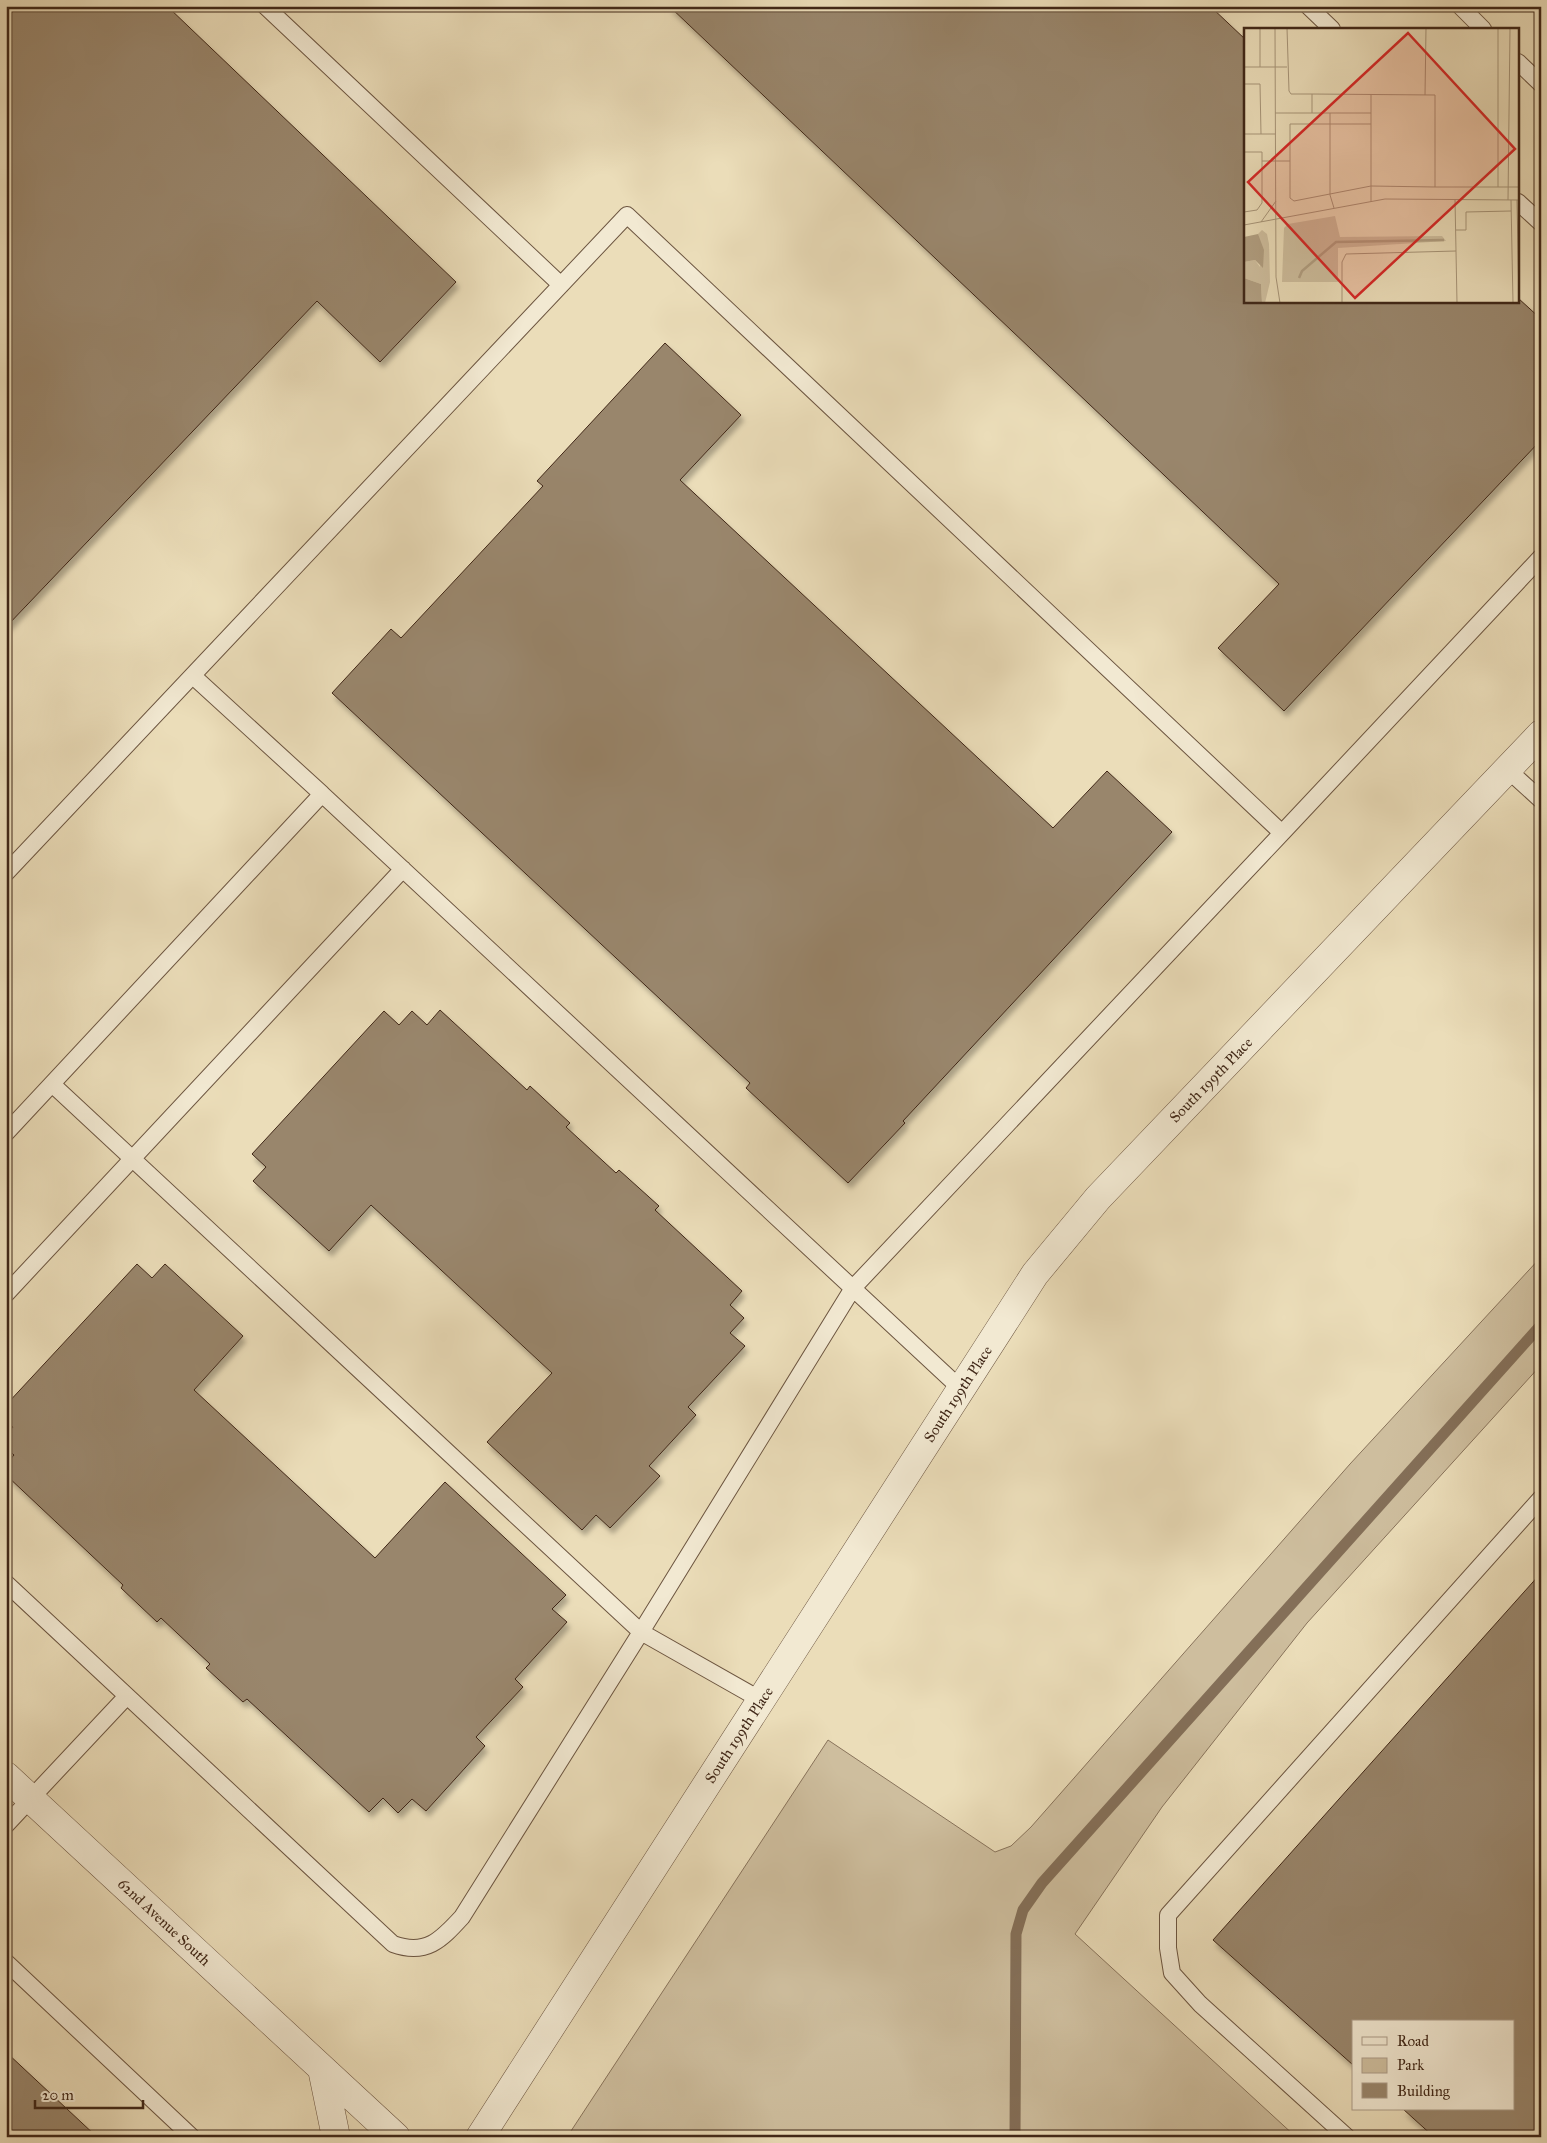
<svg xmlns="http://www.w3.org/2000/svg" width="1547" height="2143" font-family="'IM FELL Great Primer',serif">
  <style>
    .green { fill: #cebe9e; stroke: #88735b }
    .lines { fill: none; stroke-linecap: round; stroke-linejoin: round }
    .stream { stroke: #846f58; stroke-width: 11 }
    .building { fill: #99866c; stroke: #412818; filter: url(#shadow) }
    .service-casing { stroke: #6c5540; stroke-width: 18 }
    .minor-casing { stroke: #6c5540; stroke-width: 29 }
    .service { stroke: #f2e9d2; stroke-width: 16 }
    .minor { stroke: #f2e9d2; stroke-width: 28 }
    .labels { text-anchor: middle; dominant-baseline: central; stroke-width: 4; stroke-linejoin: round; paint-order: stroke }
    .street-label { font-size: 15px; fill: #412818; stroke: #f2e9d2 }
    .inset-river { fill: none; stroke: #b19f82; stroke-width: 2.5 }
    .inset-road { fill: none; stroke: #a79579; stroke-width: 1 }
    .view { fill: #d62828; fill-opacity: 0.15; stroke: #d62828; stroke-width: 2.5 }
    .inset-edge { fill: none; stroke: #412818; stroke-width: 2.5 }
  </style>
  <defs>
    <filter id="shadow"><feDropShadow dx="3" dy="5.5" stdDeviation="2.5" flood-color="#0004"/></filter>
  </defs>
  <rect width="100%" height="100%" fill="#ebddb9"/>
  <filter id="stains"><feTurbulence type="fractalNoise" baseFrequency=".004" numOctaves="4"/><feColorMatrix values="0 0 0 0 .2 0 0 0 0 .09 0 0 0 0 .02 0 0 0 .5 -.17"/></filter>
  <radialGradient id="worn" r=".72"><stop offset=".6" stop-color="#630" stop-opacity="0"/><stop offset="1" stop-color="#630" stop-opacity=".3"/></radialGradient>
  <!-- green -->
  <path class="green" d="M1541,1257V1365L1307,1623L1162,1807L1075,1934L1296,2137H570L571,2131L828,1740L995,1852L1011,1846L1031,1827L1350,1464Z"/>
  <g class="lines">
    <!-- stream -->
    <path class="stream" d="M1015,2137L1016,1934L1023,1910L1042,1883L1541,1325"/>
  </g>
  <!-- building -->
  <path class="building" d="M6,6H167L456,282L380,362L317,301L6,627Z
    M669,6H1210L1246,40V301H1518V298L1541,319V440L1284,711L1218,648L1279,584Z
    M665,343L741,415L680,480L1053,828L1107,771L1172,832L903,1121L905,1123L848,1183L746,1088L750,1083L332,693L391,629L401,638L543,486L537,481Z
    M440,1010L527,1090L530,1086L570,1123L566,1127L616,1173L619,1170L659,1206L655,1210L742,1291L730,1305L744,1318L730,1333L745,1346L688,1407L696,1415L649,1466L660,1476L610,1528L596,1515L582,1530L487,1442L552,1373L371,1205L329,1251L253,1181L266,1167L252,1154L384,1011L399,1025L412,1011L427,1025Z
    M137,1264L152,1278L165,1264L243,1336L194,1390L375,1558L445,1482L566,1595L552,1609L567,1622L515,1679L523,1687L476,1737L485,1746L426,1811L412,1799L398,1813L383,1798L369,1812L247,1699L243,1702L206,1668L210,1664L161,1618L157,1622L121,1588L123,1585L6,1475V1464L14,1455L6,1448V1435L13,1427L6,1421V1405Z
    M1541,1573V2137H1434L1403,2109H1513V2022H1353V2065L1213,1940Z
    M6,2052L97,2137H6Z"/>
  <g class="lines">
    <defs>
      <path id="service" d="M265,6L561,285
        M1308,6L1332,29
        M1460,6L1483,29
        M1518,62L1541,84
        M1518,202L1541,223
        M193,676L322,794
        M1507,769L1541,800
        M1282,833L1541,557
        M6,873L627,215L1282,833L853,1288L641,1632L462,1917C441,1940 426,1956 393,1944L6,1583
        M52,1084L641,1632L761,1700
        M6,1133L322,794L961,1389
        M6,1294L403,869
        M6,1825L127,1696
        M6,1962L192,2137
        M1347,2137L1200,2004L1172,1973L1168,1948V1915L1541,1498"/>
      <path id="minor" d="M6,1776L396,2137
        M322,2069L336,2137
        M480,2137L1035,1274L1098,1198L1541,734"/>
    </defs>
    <!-- service casing -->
    <use href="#service" class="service-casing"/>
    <!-- minor casing -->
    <use href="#minor" class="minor-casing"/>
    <!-- service -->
    <use href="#service" class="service"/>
    <!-- minor -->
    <use href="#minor" class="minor"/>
  </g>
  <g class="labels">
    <!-- street labels -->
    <g class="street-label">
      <text transform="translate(1211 1080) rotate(-46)">South 199th Place</text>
      <text transform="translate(958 1394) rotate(-57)">South 199th Place</text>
      <text transform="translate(739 1735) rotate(-57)">South 199th Place</text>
      <text transform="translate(164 1922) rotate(43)">62nd Avenue South</text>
    </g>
  </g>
  <!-- overview -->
  <g transform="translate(1244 28)">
    <rect width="275" height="275" fill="#ebddb9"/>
    <path d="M91,188L96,209L198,208L202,213L94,220V254H38L40,200L44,196ZM18,202L23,206L25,216L26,254L21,275H18L17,256L0,250V234L11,232L16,239L14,206Z" fill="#cebe9e"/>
    <path d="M14,206L20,222L19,240L11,232L0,234V209ZM0,250L17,256L18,275H0Z" fill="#b19f82"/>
    <path class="inset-river" d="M55,250L58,243L92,214L200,212"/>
    <path class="inset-road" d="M16,0V39M31,0L32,249L36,275M43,0L45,63L47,66H68M254,0V159M0,39H43M0,56H16L17,106M127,67V85M181,67L182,0M31,85H127V174M68,85V66L191,67V159L127,158L50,173L46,170V96H127M86,85V167L90,180M0,106H32M0,124H18V175L13,182L0,184M18,133H46M191,159H275M211,171L213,275M264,172L266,0M267,172L269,275M273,172L275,275M17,194L32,173M0,197L141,171L275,172M212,202H222V184L267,183M98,275V234L102,226L212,223"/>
    <path class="view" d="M164,5L271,121L111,270L4,154Z"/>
    <rect width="275" height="275" class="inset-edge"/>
  </g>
  <!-- margin -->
  <rect width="1547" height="2143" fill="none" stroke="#ebddb9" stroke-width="25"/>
  <rect x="8" y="8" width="1532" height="2128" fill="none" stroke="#412818" stroke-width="2.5"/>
  <rect x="12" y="12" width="1522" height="2118" fill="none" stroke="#412818"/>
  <!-- legend -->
  <rect x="1352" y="2020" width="162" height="90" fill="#f2e9d2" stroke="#ab9c88"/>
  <rect x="1362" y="2037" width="25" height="8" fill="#f2e9d2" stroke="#ab9c88"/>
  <text x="1397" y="2046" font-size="15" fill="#412818">Road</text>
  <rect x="1362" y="2058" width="25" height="15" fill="#cebe9e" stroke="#ab9c88"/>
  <text x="1397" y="2070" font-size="15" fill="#412818">Park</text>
  <rect x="1362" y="2083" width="25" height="15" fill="#99866c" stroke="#ab9c88"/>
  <text x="1397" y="2096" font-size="15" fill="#412818">Building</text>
  <!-- scale -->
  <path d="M35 2100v8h108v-8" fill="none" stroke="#412818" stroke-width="2.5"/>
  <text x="42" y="2100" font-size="15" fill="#412818" stroke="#f2e9d2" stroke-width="4" paint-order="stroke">20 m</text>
  <rect width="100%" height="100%" filter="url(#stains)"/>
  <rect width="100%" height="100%" fill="url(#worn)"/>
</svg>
